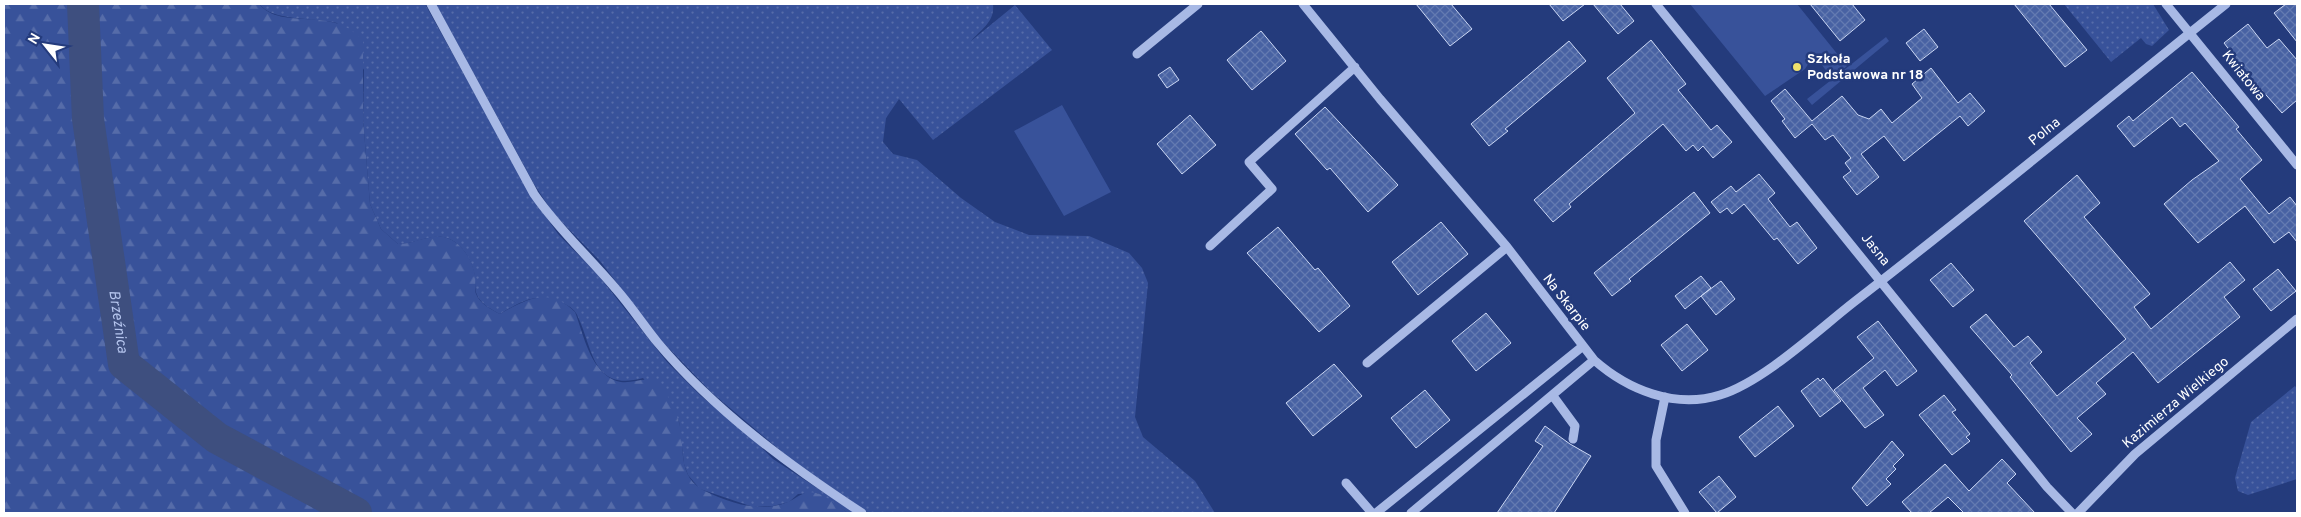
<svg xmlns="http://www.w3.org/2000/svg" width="2301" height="517" font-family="Overpass,sans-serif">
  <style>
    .green { fill: url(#green-dots) }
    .forest { fill: url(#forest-firs) }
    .pitch { fill: #38529a }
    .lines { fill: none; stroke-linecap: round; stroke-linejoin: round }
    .river { stroke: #3e4f7f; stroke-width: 32 }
    .building { fill: url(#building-cross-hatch); stroke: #cbd7f4 }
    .minor { stroke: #a8b9e5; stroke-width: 9 }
    .poi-dot { fill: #efe06c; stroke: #243b7c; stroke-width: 2 }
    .labels { text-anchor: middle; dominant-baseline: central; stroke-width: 5; stroke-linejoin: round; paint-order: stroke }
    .poi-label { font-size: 14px; font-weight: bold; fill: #fff; stroke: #243b7c; text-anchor: start }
    .street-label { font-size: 14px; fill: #fff; stroke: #243b7c }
    .water-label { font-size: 15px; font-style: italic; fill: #b4c4ed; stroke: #243b7c }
  </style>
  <defs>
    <pattern id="green-dots" width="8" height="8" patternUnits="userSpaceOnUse" patternTransform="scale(1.25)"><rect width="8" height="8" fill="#38529a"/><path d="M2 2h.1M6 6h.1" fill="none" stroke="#566ca9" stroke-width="1.8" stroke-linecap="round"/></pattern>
    <pattern id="forest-firs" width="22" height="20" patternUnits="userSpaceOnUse" patternTransform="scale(1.25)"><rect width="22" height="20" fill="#38529a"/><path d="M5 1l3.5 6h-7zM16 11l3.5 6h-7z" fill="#566ca9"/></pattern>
    <pattern id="building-cross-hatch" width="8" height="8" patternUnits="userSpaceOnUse" patternTransform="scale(1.25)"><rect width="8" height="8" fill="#4862a3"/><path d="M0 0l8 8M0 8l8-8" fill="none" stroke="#637ab1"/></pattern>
  </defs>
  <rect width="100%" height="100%" fill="#243b7c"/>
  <!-- green -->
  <path class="green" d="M259,4H425L532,197L558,234L598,275L667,362L701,396L755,441L773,459L855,513H848L817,493L798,494L789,502L773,506L753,507L700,489L688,475L684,464L679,421L643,378C590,393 593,344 576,313C572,307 564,303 557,301C534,293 520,302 500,314C492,310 481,304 477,295C474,289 476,279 474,272C470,257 460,240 443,237C428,235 413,244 398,244L381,229L370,204L363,119L364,70L337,23C313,17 274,22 259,4Z
    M436,4H993C995,22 981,29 971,41L1015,5L1052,50L933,140L899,99L886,118L883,142L893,154L917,160L961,198L995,222L1029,235L1089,236L1129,253L1142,268L1148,283L1135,417L1143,437L1195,481L1215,513H869L794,462L711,392L662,341L600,261L553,213L534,184Z
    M2064,4H2153L2169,30L2152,46L2146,44L2141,38L2111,62Z
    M2295,386L2297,389V479L2248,495L2238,491L2235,478L2251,422Z"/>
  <!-- forest -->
  <path class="forest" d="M4,4H259C282,32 333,4 363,41V119L370,204L381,229L398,244C413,244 429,234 444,237C461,241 472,259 475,275C476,281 474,289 476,294C480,304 492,310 500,314C526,299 550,286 575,312C583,333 588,361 607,376C637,398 653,349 678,419C687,445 674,477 707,492C732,504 762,513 788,502C798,498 803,490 816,493C826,495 839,507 848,513H4Z"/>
  <!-- pitch -->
  <path class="pitch" d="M1690,4H1797L1847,66L1832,78L1814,55L1805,69L1765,96Z
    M1886,37L1889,41L1812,105L1807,99Z
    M1062,105L1111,192L1064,216L1014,131Z"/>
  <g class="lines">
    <!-- river -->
    <path class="river" id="s1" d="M83,4L88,119L124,364L217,438L356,513"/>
  </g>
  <!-- building -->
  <path class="building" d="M1416,4H1451L1472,29L1450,46Z
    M1549,4H1585L1563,21Z
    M1593,4H1620L1634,21L1618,34Z
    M1810,4H1852L1865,20L1840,41Z
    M2014,4H2049L2087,50L2065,67Z
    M2286,4H2297V42L2274,13Z
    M2248,24L2267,48L2279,39L2297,60V100L2282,113L2252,79L2250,81L2238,66L2240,64L2224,43Z
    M1924,29L1938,47L1920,61L1906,43Z
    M1261,31L1286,61L1252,90L1227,60Z
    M1651,40L1686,84L1678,90L1711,130L1717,125L1732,142L1713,158L1703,146L1698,151L1693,145L1686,151L1663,124L1569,204L1571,207L1553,222L1534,200L1635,113L1607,78Z
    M1569,41L1586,61L1505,129L1508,131L1489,146L1471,124Z
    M1170,67L1179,80L1167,88L1158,75Z
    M1931,68L1958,103L1970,93L1985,111L1968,126L1960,116L1904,161L1884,136L1861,154L1879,177L1857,195L1843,177L1851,171L1845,163L1851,158L1833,135L1825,140L1812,124L1795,138L1782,121L1785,119L1771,101L1785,89L1812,121L1842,96L1858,115L1869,119L1881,109L1892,123L1922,98L1912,84Z
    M2192,72L2239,127L2236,129L2262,160L2240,179L2269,214L2290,197L2297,206V242L2289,232L2274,243L2245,206L2198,243L2164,204L2192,180L2219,161L2185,123L2180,127L2172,117L2134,147L2117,126L2129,116L2133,121Z
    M1325,107L1398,185L1368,212L1330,168L1327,170L1295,134Z
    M1190,115L1216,145L1182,174L1157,144Z
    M1759,174L1775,193L1768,199L1790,227L1797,222L1817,248L1798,264L1777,238L1774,240L1744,204L1732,214L1727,208L1720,213L1711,202L1731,186L1736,192Z
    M2077,175L2100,203L2084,217L2150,294L2134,307L2151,329L2230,262L2245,280L2224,297L2240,317L2158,383L2133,352L2096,383L2106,394L2077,418L2092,434L2071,452L2010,377L2012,375L1970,327L1986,314L2014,347L2028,336L2042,352L2030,363L2057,396L2126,339L2024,221Z
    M1694,192L1710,213L1629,279L1631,281L1612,296L1594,273Z
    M1441,222L1468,254L1418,295L1392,262Z
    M1278,227L1315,270L1318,268L1350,306L1319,332L1247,253Z
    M1951,263L1974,290L1953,307L1930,280Z
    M2278,269L2296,291L2271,311L2253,289Z
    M1701,276L1711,288L1685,309L1675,296Z
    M1721,281L1735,299L1716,315L1701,296Z
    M1486,313L1511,343L1476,371L1452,341Z
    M1878,321L1917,371L1897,386L1885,370L1863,388L1884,415L1865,428L1834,390L1874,358L1857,337Z
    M1687,324L1708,350L1682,371L1661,345Z
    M1334,364L1362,396L1313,436L1286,403Z
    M1818,378L1820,381L1823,378L1841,401L1820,417L1801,391Z
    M1425,390L1450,420L1416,448L1391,418Z
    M1944,395L1956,410L1952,412L1970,434L1966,437L1970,441L1952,455L1919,415Z
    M1778,406L1794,426L1755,457L1739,437Z
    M1545,426L1570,444L1591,456L1554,513H1497L1543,446L1535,441Z
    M1892,441L1904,455L1893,466L1896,469L1886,479L1891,484L1867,506L1852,488Z
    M2002,459L2016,474L2007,483L2035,513H1964L1948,497L1929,513H1912L1902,502L1945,464L1969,491Z
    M1719,476L1736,497L1717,513L1699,492Z"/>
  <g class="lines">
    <!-- minor -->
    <path class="minor" d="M431,4L534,194C558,229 589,257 616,289C631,306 644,326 658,343C715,411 789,465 862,513
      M1303,4L1380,99L1507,247L1594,360C1628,390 1675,409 1720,395C1763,382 1818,330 1854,302C1980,205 2102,103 2226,4
      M1656,4L2047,487L2072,513
      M2166,4L2297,165
      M1137,54L1198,4
      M1210,246L1272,189L1249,162L1355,67
      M1367,363L1507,247
      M1553,396L1575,426L1573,439
      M1665,397L1656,440V466L1685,513
      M1346,483L1372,513
      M1376,513L1583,346
      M1411,513L1594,360
      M2078,513L2135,454L2297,319"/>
  </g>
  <!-- markers -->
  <circle class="poi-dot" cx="1797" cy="67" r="5"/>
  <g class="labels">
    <!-- poi labels -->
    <g class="poi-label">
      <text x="1807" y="59">Szkoła<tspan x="1807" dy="16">Podstawowa nr 18</tspan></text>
    </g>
    <!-- street labels -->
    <g class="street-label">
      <text transform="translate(2243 76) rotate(51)">Kwiatowa</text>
      <text transform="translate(2045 132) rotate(-39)">Polna</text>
      <text transform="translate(1875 250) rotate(51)">Jasna</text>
      <text transform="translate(1566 303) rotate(52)">Na Skarpie</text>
      <text transform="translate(2176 403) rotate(-40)">Kazimierza Wielkiego</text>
    </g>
    <!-- water labels -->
    <g class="water-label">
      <text stroke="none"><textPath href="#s1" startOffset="320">Brzeźnica</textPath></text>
    </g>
  </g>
  <!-- border -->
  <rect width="2301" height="517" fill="none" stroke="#ffffff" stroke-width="10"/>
  <!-- north arrow -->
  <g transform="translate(45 45) rotate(300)" stroke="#243b7c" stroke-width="4" paint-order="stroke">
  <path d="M0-4L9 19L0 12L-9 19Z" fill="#ffffff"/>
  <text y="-8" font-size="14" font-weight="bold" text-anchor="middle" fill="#ffffff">N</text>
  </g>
</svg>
